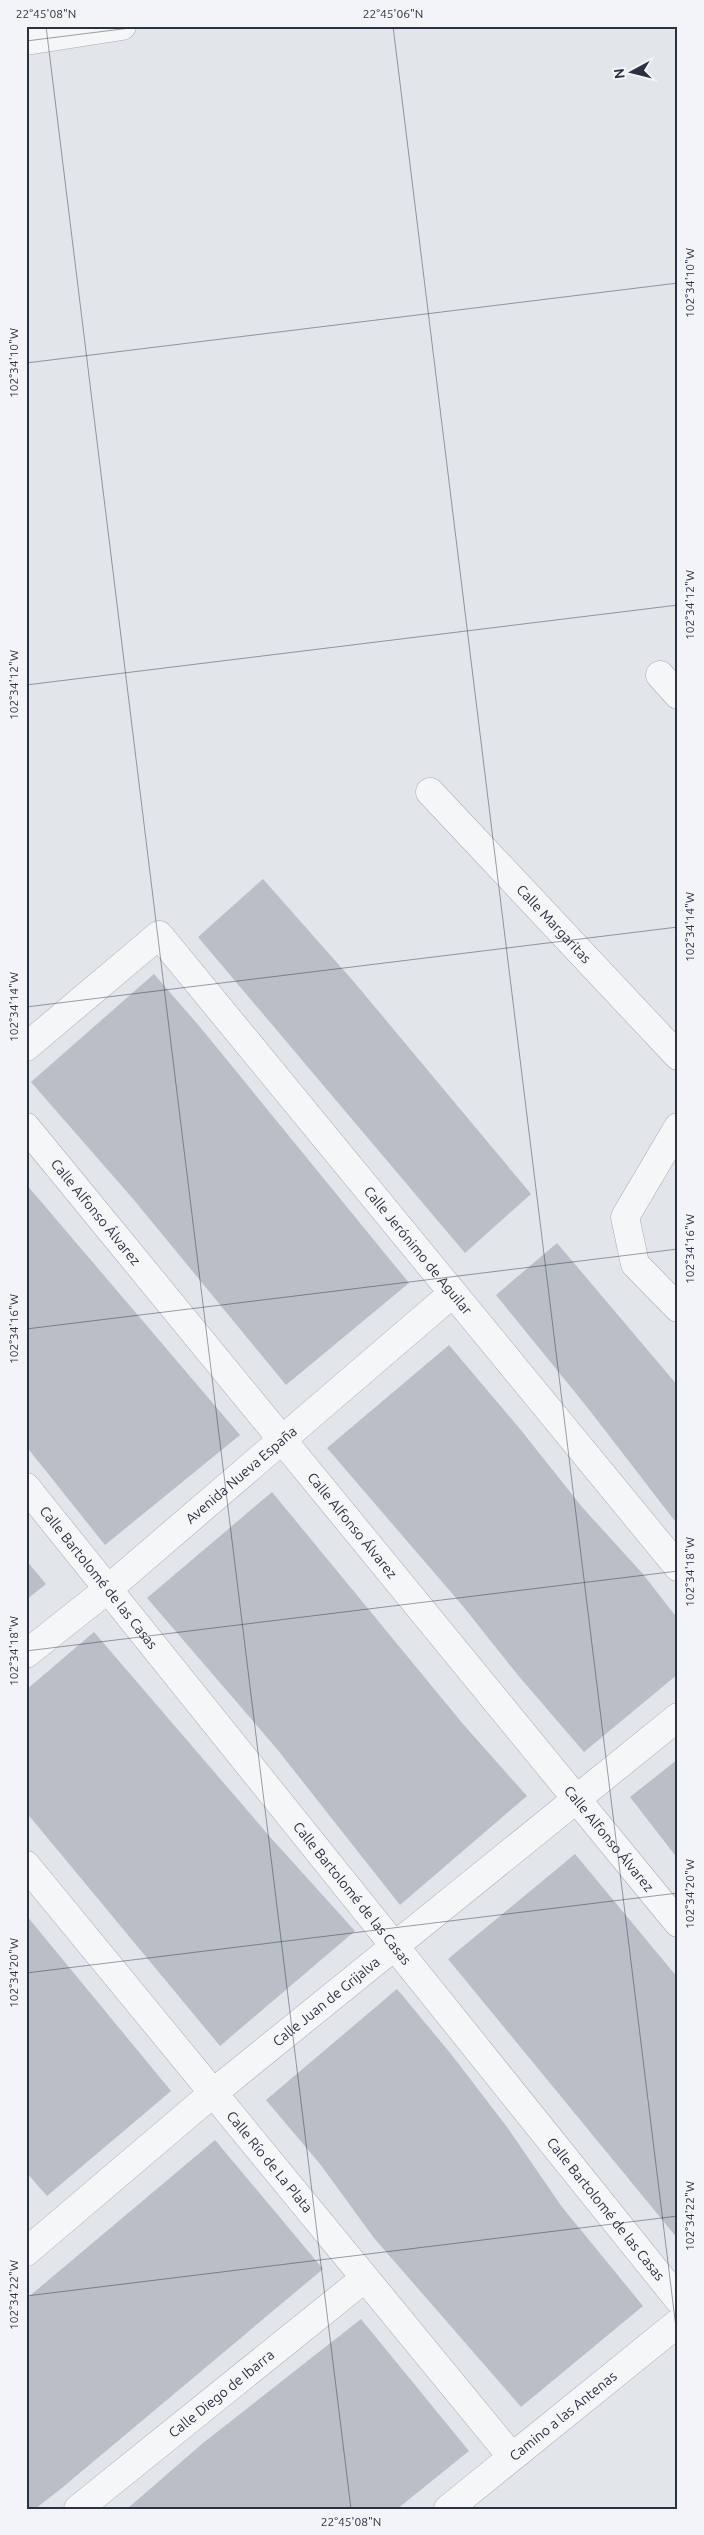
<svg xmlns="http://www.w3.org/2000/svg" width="704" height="2535" font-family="Ubuntu,sans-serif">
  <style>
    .building { fill: #b9bec7 }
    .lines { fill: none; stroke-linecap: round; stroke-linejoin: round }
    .minor-casing { stroke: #a7abb4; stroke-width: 29 }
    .minor { stroke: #f5f6f8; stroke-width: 28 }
    .ticks { fill: none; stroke: #2a3142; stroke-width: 1; stroke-opacity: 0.45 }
    .labels { text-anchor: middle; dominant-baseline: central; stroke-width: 5; stroke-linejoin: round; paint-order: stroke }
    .street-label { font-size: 14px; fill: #2a3142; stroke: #f2f4f8 }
    .neatline { fill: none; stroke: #2a3142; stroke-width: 2 }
    .ticks-label { font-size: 12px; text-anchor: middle; fill: #2a3142 }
  </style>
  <rect width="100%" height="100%" fill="#e2e5ea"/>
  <!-- building -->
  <path class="building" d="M263,879L354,982L531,1194L465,1253L198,937Z
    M154,974L200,1027L409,1283L286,1385L134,1200L31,1082Z
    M26,1184L240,1435L105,1545L26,1446Z
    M557,1243L678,1386V1525L587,1407L496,1295Z
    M449,1345L520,1429L582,1507L642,1573L678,1619V1674L584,1752L517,1674L462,1605L327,1448Z
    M272,1492L463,1724L527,1796L400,1905L277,1749L147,1598Z
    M26,1560L46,1584L26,1600Z
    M94,1632L271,1838L355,1931L220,2046L26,1812V1690Z
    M678,1759V1859L630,1797Z
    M575,1854L678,1978V2239L448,1959Z
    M26,1915L171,2091L47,2196L26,2172Z
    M397,1989L451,2054L507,2127L562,2207L643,2306L521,2407L374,2238L320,2164L266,2100Z
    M215,2140L323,2269L63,2487L35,2509H26V2299Z
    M361,2319L469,2451L397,2509H127L203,2443Z"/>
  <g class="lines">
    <defs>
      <g id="minor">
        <path d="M26,41L122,26"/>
        <path d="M660,675L678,695"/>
        <path id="s1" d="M430,792L678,1056"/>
        <path id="s2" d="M26,1047L159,935L678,1567"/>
        <path id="s3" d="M26,1127L678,1923"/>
        <path d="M678,1127L625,1217L635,1264L678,1308"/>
        <path id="s4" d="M26,1487L678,2299"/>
        <path id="s5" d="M26,1654L108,1589L453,1293"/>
        <path id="s6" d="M26,1865L512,2457"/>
        <path id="s7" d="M26,2252L213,2093L678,1717"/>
        <path id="s8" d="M78,2509L365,2278"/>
        <path id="s9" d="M448,2509L678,2323"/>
      </g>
    </defs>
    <!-- minor casing -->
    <use href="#minor" class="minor-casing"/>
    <!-- minor -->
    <use href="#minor" class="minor"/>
  </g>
  <!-- ticks -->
  <path class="ticks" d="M46,26L351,2509M393,26L678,2344M26,41L146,26M26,363L678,283M26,685L678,605M26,1007L678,927M26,1329L678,1249M26,1651L678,1571M26,1973L678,1893M26,2296L678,2216"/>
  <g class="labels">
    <!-- street labels -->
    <g class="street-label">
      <text stroke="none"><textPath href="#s1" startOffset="181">Calle Margaritas</textPath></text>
      <text stroke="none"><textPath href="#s3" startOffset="110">Calle Alfonso Álvarez</textPath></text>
      <text stroke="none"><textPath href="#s2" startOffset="582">Calle Jerónimo de Aguilar</textPath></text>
      <text stroke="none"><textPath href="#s5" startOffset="280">Avenida Nueva España</textPath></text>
      <text stroke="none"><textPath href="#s3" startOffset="515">Calle Alfonso Álvarez</textPath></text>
      <text stroke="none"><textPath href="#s4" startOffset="116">Calle Bartolomé de las Casas</textPath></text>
      <text stroke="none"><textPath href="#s3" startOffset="920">Calle Alfonso Álvarez</textPath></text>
      <text stroke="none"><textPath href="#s4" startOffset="521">Calle Bartolomé de las Casas</textPath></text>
      <text stroke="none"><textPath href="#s7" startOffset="391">Calle Juan de Grijalva</textPath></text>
      <text stroke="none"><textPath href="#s6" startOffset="384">Calle Río de La Plata</textPath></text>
      <text stroke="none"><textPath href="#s4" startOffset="926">Calle Bartolomé de las Casas</textPath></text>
      <text stroke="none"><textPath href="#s8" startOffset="184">Calle Diego de Ibarra</textPath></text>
      <text stroke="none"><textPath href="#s9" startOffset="148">Camino a las Antenas</textPath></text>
    </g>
  </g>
  <!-- border -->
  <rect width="704" height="2535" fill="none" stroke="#f2f4f8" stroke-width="55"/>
  <!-- north arrow -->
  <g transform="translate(632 72) rotate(263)" stroke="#f2f4f8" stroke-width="4" paint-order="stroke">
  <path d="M0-4L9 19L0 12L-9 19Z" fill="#2a3142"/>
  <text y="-8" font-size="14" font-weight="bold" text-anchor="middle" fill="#2a3142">N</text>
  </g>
  <rect x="28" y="28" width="648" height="2480" class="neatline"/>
  <g class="ticks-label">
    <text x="46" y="18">22°45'08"N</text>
    <text x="393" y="18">22°45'06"N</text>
    <text transform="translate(690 283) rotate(-90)" y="4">102°34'10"W</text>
    <text transform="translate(14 363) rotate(-90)" y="4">102°34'10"W</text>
    <text transform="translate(690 605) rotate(-90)" y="4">102°34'12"W</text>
    <text transform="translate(14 685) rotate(-90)" y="4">102°34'12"W</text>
    <text transform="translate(690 927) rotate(-90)" y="4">102°34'14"W</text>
    <text transform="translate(14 1007) rotate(-90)" y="4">102°34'14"W</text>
    <text transform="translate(690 1249) rotate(-90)" y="4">102°34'16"W</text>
    <text transform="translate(14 1329) rotate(-90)" y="4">102°34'16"W</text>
    <text transform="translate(690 1572) rotate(-90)" y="4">102°34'18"W</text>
    <text transform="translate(14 1651) rotate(-90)" y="4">102°34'18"W</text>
    <text transform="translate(690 1894) rotate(-90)" y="4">102°34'20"W</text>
    <text transform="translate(14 1973) rotate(-90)" y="4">102°34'20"W</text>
    <text transform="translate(690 2216) rotate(-90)" y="4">102°34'22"W</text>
    <text transform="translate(14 2295) rotate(-90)" y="4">102°34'22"W</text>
    <text x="351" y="2526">22°45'08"N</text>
  </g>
</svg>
